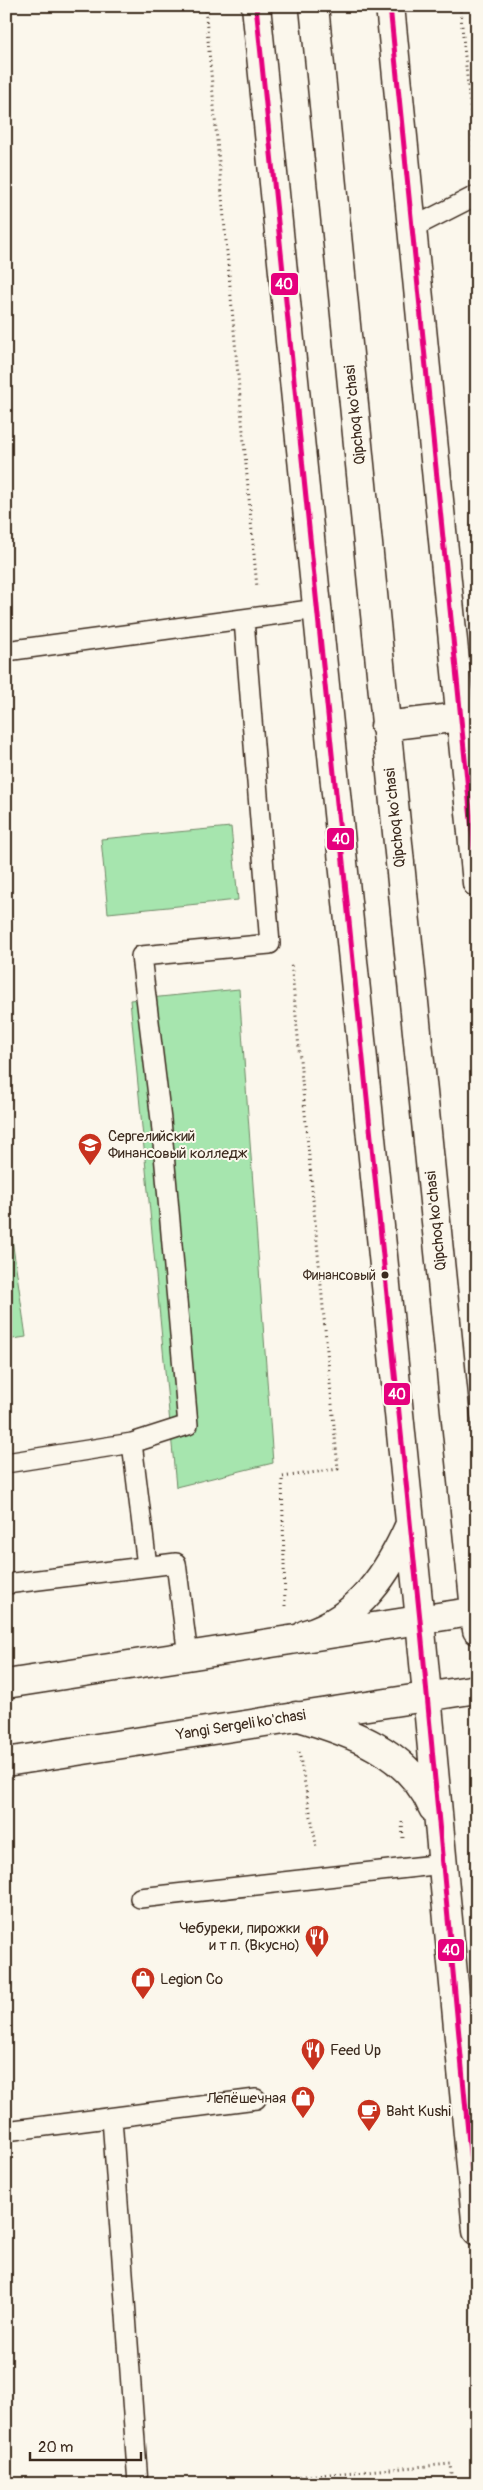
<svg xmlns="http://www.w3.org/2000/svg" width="483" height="2490" font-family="Pangolin,sans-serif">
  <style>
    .green { fill: #a6e5ae; stroke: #708866 }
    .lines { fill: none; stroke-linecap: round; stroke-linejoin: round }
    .service-casing { stroke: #3b2a1e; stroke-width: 22 }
    .minor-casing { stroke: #3b2a1e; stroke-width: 31 }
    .primary-casing { stroke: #3b2a1e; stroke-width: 31 }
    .path { stroke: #3b2a1e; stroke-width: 3; stroke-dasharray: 1 4; stroke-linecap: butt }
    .service { stroke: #fbf7ec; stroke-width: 19 }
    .minor { stroke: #fbf7ec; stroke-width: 28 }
    .primary { stroke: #fbf7ec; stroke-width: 28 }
    .bus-1-casing { stroke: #fbf7ec; stroke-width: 9 }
    .bus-1 { stroke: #e5007d; stroke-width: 5 }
    .bus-dot { fill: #3b2a1e; stroke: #fbf7ec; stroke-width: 2 }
    .labels { text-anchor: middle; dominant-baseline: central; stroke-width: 4; stroke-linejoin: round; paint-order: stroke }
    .bus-label { font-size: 14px; fill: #3b2a1e; stroke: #fbf7ec; text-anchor: end }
    .street-label { font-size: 15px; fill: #3b2a1e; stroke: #fbf7ec }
    .poi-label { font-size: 15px; fill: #3b2a1e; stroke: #fbf7ec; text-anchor: start }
    .line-badge { stroke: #fbf7ec; stroke-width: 2 }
    .badge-label { font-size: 14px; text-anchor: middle; font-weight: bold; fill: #fff }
  </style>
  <rect width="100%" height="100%" fill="#fbf7ec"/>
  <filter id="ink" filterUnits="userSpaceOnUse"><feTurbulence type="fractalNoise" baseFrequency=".02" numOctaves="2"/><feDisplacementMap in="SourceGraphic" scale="10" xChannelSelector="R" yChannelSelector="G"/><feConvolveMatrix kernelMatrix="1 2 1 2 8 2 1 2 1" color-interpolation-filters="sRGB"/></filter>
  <g filter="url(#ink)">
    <!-- green -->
    <path class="green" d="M231,827L238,900L108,913L101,839Z
      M239,989L273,1463L176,1487L130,1000Z
      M6,1197L26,1337L6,1340Z"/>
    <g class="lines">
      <defs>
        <path id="service" d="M412,228L477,195
          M6,651L317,609
          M132,1443L188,1425L161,1120L141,956L270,944L244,620
          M6,1463L132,1443L147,1566
          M6,1584L176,1563L188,1656
          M140,1898L443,1864
          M112,2118L138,2484
          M6,2131L256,2099"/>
        <path id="minor" d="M256,6L420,1620L477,2231
          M306,1634C359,1618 389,1572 410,1524
          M296,1716C351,1732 409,1752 433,1808"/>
        <path id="primary" d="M314,6L477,1630
          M390,6L477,883
          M385,726L460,717
          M6,1684L477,1611
          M6,1762L477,1689"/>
      </defs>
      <!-- service casing -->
      <use href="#service" class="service-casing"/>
      <!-- minor casing -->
      <use href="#minor" class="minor-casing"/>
      <!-- primary casing -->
      <use href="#primary" class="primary-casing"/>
      <!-- path -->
      <path class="path" d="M205,6L257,588
        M460,6L476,167
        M285,1606L282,1477L338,1469L291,962
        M299,1752L317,1849
        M402,1822L403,1839
        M295,2477L451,2464L453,2484"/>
      <!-- service -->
      <use href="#service" class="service"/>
      <!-- minor -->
      <use href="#minor" class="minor"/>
      <!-- primary -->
      <use href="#primary" class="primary"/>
      <defs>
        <path id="bus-1" d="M256,6L420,1620L477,2228
          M390,6L477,880"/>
      </defs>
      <!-- bus-1 casing -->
      <use href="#bus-1" class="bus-1-casing"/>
      <!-- bus-1 -->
      <use href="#bus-1" class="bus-1"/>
    </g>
  </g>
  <!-- icons -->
  <defs>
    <symbol id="university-pin" viewBox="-11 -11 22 30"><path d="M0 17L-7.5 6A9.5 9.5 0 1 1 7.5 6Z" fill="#c8321e" stroke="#fbf7ec"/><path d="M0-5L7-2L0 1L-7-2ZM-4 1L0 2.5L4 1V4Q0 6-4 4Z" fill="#fff"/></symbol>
    <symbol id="restaurant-pin" viewBox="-11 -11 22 30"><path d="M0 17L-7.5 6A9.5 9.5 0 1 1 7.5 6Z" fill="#c8321e" stroke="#fbf7ec"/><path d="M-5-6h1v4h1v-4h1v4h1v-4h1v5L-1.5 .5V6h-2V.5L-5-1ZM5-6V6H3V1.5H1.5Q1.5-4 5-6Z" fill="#fff"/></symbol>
    <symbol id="shop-pin" viewBox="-11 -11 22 30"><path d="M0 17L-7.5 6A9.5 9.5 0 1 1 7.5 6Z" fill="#c8321e" stroke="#fbf7ec"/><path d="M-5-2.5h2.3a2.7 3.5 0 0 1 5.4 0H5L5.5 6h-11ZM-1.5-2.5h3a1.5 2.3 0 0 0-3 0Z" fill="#fff"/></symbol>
    <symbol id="cafe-pin" viewBox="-11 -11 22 30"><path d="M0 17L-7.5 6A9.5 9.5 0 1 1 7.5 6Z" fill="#c8321e" stroke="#fbf7ec"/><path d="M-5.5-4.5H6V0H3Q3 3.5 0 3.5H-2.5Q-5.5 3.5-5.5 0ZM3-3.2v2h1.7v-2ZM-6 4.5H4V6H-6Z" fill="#fff"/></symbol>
  </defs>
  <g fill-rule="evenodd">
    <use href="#university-pin" x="76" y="1131" width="28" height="38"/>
    <use href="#restaurant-pin" x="303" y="1923" width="28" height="38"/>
    <use href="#shop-pin" x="129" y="1965" width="28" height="38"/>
    <use href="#restaurant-pin" x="299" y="2036" width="28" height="38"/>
    <use href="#shop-pin" x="289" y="2084" width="28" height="38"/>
    <use href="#cafe-pin" x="355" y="2097" width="28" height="38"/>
  </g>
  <!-- markers -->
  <circle class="bus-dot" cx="385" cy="1275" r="4.5"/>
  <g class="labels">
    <!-- bus labels -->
    <g class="bus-label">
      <text x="376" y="1275">Финансовый</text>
    </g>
    <!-- street labels -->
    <g class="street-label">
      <text transform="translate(355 415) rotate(-96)">Qipchoq ko'chasi</text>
      <text transform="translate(395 818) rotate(-96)">Qipchoq ko'chasi</text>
      <text transform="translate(436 1221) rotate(-96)">Qipchoq ko'chasi</text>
      <text transform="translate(241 1725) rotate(-9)">Yangi Sergeli ko'chasi</text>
    </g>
    <!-- poi labels -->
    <g class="poi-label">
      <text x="108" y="1136">Сергелийский<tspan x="108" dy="17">Финансовый колледж</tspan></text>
      <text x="300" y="1928" text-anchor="end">Чебуреки, пирожки<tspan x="300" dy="17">и т п. (Вкусно)</tspan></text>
      <text x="160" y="1979">Legion Co</text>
      <text x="330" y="2050">Feed Up</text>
      <text x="286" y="2098" text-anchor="end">Лепёшечная</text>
      <text x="386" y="2111">Baht Kushi</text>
    </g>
  </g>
  <g class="line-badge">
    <rect x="270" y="272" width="29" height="24" rx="5" fill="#e5007d"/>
    <rect x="326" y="827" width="29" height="24" rx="5" fill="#e5007d"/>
    <rect x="383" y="1382" width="28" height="24" rx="5" fill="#e5007d"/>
    <rect x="437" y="1938" width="28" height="24" rx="5" fill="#e5007d"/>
  </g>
  <g class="badge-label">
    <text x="284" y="289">40</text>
    <text x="341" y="844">40</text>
    <text x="397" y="1399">40</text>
    <text x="451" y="1955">40</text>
  </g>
  <!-- margin -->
  <rect width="483" height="2490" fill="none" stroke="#fbf7ec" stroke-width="25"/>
  <rect x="12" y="12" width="458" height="2465" fill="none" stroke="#3b2a1e" stroke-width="2" filter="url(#ink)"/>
  <!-- scale -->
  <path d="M30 2452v8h111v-8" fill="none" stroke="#3b2a1e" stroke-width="2.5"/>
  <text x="38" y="2452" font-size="15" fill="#3b2a1e" stroke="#fbf7ec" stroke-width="4" paint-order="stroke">20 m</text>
</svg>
